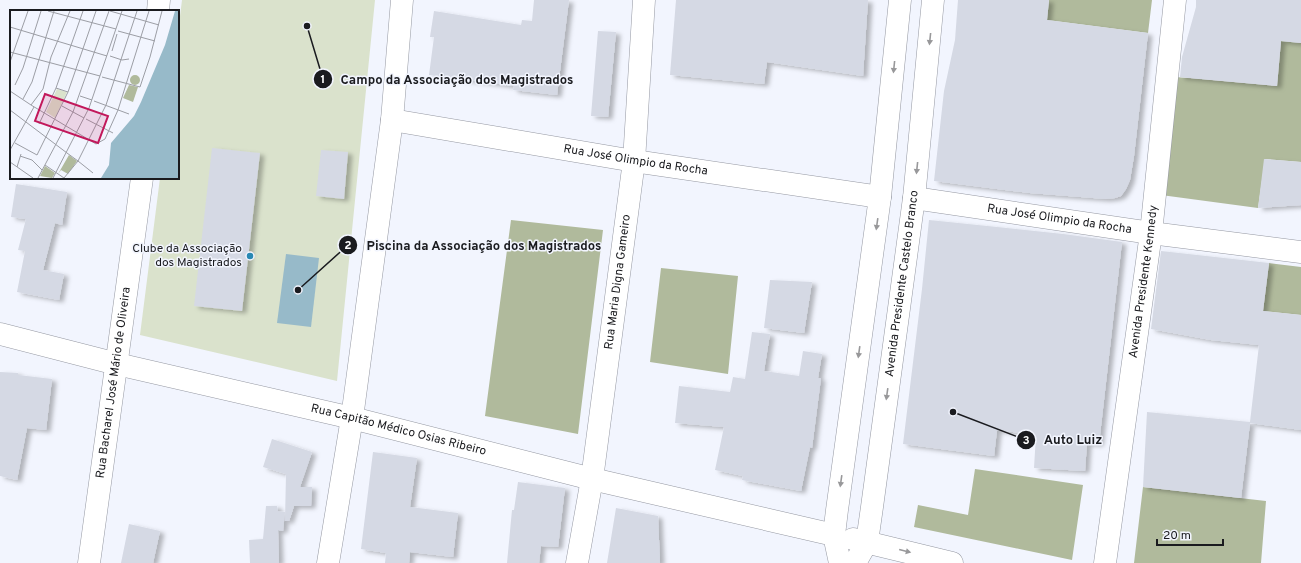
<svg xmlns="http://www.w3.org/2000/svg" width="1301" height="563" font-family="Overpass,sans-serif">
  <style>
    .green { fill: #dae2cc }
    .forest { fill: #b0ba9c }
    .water { fill: #97bac9 }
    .building { fill: #d5d9e4; filter: url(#shadow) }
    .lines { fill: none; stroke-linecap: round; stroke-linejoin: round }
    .minor-casing { stroke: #9598a2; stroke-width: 23 }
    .secondary-casing { stroke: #9598a2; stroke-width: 23 }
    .primary-casing { stroke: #9598a2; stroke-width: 23 }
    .minor { stroke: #fff; stroke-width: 22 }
    .secondary { stroke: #fff; stroke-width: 22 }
    .primary { stroke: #fff; stroke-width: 22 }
    .oneway { fill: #98989a }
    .poi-dot { fill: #2888b3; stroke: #f2f5fe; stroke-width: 1.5 }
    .labels { text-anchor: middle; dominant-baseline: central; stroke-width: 3; stroke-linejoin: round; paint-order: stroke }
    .street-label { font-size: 12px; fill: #1a1b1f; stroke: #f2f5fe }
    .poi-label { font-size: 12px; fill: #1a1b1f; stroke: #f2f5fe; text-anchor: end }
    .inset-road { fill: none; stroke: #9c9ea5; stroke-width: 1 }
    .view { fill: #c2185b; fill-opacity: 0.15; stroke: #c2185b; stroke-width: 2 }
    .inset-edge { fill: none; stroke: #1a1b1f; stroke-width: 2 }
    .leader { fill: none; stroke: #1a1b1f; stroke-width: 1.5 }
    .callout-dot { fill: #1a1b1f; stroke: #f2f5fe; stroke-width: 1.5 }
    .mark-label { font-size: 12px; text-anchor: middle; font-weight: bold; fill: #fff }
    .callout-label { font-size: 13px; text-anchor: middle; font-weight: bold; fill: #1a1b1f; stroke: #f2f5fe; stroke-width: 3; stroke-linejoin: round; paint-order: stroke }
  </style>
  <defs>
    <filter id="shadow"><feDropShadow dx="4.5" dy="2.5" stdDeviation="2" flood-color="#0004"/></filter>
  </defs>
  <rect width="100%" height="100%" fill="#f2f5fe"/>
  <!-- green -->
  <path class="green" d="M182,0H375L337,381L140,335L160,178H178V32Z"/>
  <!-- forest -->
  <path class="forest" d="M1049,0H1152L1148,33L1047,20Z
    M1281,41L1301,43V162L1265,159L1258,208L1161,195L1176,77L1277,86Z
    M511,220L603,230L578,434L485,416Z
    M1269,263L1301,267V315L1263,311Z
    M661,268L738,276L728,374L650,362Z
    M975,469L1083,485L1072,560L914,527L918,505L968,515Z
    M1143,487L1266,501L1261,563H1134Z"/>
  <!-- water -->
  <path class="water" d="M286,254L319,258L311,327L277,323Z"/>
  <!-- building -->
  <path class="building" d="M534,0H569L557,95L513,90L514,86L429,75L434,37H430L434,11L521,25L522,20L532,21Z
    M676,0H868L863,76L767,62L764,84L670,75Z
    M958,0H1049L1047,20L1148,33L1134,156L1130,180L1126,189L1121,196L1115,198L1106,199L1030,193L934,181L944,91L955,40Z
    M1196,0H1301V43L1281,41L1277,86L1180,77L1182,57L1196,7Z
    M598,31L616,32L608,117L591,116Z
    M212,148L260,153L242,311L194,306Z
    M321,150L348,152L344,199L316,196Z
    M1264,159L1301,162V205L1258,208Z
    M16,184L67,192L62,225L55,223L43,270L64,274L59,300L17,292L25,251L18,250L26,219L11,217Z
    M929,220L1063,234L1122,242L1099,444L1087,443L1085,471L1034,468L1036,435L997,430L994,456L903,444L922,289Z
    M1161,251L1269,263L1263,311L1301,315V430L1250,423L1241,498L1143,487L1147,412L1250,422L1259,345L1211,340L1151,329Z
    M770,280L812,282L804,333L764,328Z
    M752,332L770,334L764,371L799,376L803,351L822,354L818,378H821L812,448L810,447L801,491L742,480L743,476L715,470L724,427L675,423L679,386L730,392L733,377L745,379Z
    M0,372L18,373V375L52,379L46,430L27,428L17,480L0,476Z
    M272,439L312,452L300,487H312L311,506H294L289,521H285L286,474L263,467Z
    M373,452L417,458L410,507L458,513L453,557L410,552L409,563H385L386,553L361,549Z
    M518,482L565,488L558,547L541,546L539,563H507L512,510H514Z
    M266,506H277L278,511L285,512L283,531L278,530L279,563H250L249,540L263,539Z
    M616,508L658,516L660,563H607Z
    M129,524L160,531L153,563H121Z"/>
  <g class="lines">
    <defs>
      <g id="minor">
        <path d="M158,11L159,0"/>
        <path id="s1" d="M392,120L634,161L880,197"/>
        <path id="s2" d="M914,198L1151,233L1301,252"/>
        <path id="s3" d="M89,563L142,178"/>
        <path d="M328,563L352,418L392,120L402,0"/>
        <path id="s4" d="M577,563L592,479L634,161L644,0"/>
        <path id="s5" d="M1105,563L1151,233L1175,0"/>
      </g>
      <g id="secondary">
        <path id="s6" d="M0,334L117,364L352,418L592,479L834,535"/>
      </g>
      <g id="primary">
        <path d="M853,539L952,563"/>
        <path d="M840,563L834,535L837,510L880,197L900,0"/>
        <path id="s7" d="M855,563L867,542L872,507L914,198L933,0"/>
      </g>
    </defs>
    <!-- minor casing -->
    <use href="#minor" class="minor-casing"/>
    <!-- secondary casing -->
    <use href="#secondary" class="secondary-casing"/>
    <!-- primary casing -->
    <use href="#primary" class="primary-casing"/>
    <!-- minor -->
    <use href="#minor" class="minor"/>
    <!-- secondary -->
    <use href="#secondary" class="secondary"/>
    <!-- primary -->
    <use href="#primary" class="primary"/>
  </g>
  <!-- one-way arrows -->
  <defs><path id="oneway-solid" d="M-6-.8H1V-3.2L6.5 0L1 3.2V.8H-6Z"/></defs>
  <g class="oneway">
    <use href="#oneway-solid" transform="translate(930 39) rotate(96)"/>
    <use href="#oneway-solid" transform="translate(894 67) rotate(96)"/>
    <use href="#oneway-solid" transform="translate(917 168) rotate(96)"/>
    <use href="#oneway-solid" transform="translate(877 224) rotate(98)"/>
    <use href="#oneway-solid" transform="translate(859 352) rotate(98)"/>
    <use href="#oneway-solid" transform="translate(887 394) rotate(98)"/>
    <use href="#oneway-solid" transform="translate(841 481) rotate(98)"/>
    <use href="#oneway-solid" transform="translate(905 551) rotate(14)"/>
  </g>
  <!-- markers -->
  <circle class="poi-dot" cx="250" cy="256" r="4"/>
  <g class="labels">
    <!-- street labels -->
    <g class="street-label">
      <text stroke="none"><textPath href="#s1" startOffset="247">Rua José Olimpio da Rocha</textPath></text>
      <text stroke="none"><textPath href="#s2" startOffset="147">Rua José Olimpio da Rocha</textPath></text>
      <text stroke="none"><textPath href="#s4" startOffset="284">Rua Maria Digna Gameiro</textPath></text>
      <text stroke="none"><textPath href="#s5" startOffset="284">Avenida Presidente Kennedy</textPath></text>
      <text stroke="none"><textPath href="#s7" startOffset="285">Avenida Presidente Castelo Branco</textPath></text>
      <text stroke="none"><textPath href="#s3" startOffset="182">Rua Bacharel José Mário de Oliveira</textPath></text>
      <text stroke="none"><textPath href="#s6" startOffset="410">Rua Capitão Médico Osias Ribeiro</textPath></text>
    </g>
    <!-- poi labels -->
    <g class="poi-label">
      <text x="242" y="249">Clube da Associação<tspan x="242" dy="14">dos Magistrados</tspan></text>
    </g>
  </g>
  <!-- overview -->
  <g transform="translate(10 10)">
    <rect width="169" height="169" fill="#f2f5fe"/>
    <path d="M47,79L57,82L45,108L36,102Z" fill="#dae2cc"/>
    <path d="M120 70a5 5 0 1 1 10 0a5 5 0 1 1-10 0ZM119,75L128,77L123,92L113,88ZM59,145L67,151L58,164L51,160L48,164ZM35,156L45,163L42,168L30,166Z" fill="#b0ba9c"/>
    <path d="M165,1H169V168H91L99,155L101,133L124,106L131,92L155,35Z" fill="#97bac9"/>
    <path class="inset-road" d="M38,1L106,19M60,1L41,47L33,79L21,95L86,134L95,129L108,100L139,1M100,1L149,15M0,17L97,46M108,21L145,31M102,41L107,24M0,42L90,66M100,46L112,50L119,49M0,52L18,1M92,67L130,77L140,47L152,1M5,75L13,58L31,1M46,78L58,82M0,81L21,95M70,86L82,90M13,89L22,72L44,1M84,91L119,104M52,96L74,108M0,100L57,143M76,109L103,123M29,114L46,78L73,1M78,131L96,95L127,1M5,133L27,145L58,82L86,1M0,140L24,97M57,143L68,151L78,131M10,146L22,150L32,160M0,152L23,168M35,155L54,168M7,157L11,144M28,168L63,102L99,1M43,168L79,98L112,1M54,168L68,151L83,163"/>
    <path class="view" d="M35,84L98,106L88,133L25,111Z"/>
    <rect width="169" height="169" class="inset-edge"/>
  </g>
  <!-- callouts -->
  <path class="leader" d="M307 26L323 79M298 290L348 245M953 412L1026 440"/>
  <g class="callout-dot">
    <circle cx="307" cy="26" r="4"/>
    <circle cx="298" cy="290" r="4"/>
    <circle cx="953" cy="412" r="4"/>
    <circle cx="323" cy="79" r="10"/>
    <circle cx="348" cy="245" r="10"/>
    <circle cx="1026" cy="440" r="10"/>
  </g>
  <g class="mark-label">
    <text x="323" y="83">1</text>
    <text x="348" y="249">2</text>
    <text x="1026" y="444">3</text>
  </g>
  <g class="callout-label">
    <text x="457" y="84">Campo da Associação dos Magistrados</text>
    <text x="484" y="250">Piscina da Associação dos Magistrados</text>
    <text x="1073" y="444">Auto Luiz</text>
  </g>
  <!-- scale -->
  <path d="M1157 539v6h66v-6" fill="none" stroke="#1a1b1f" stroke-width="2"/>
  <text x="1163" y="539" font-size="12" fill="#1a1b1f" stroke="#f2f5fe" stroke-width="3" paint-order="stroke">20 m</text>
</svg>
